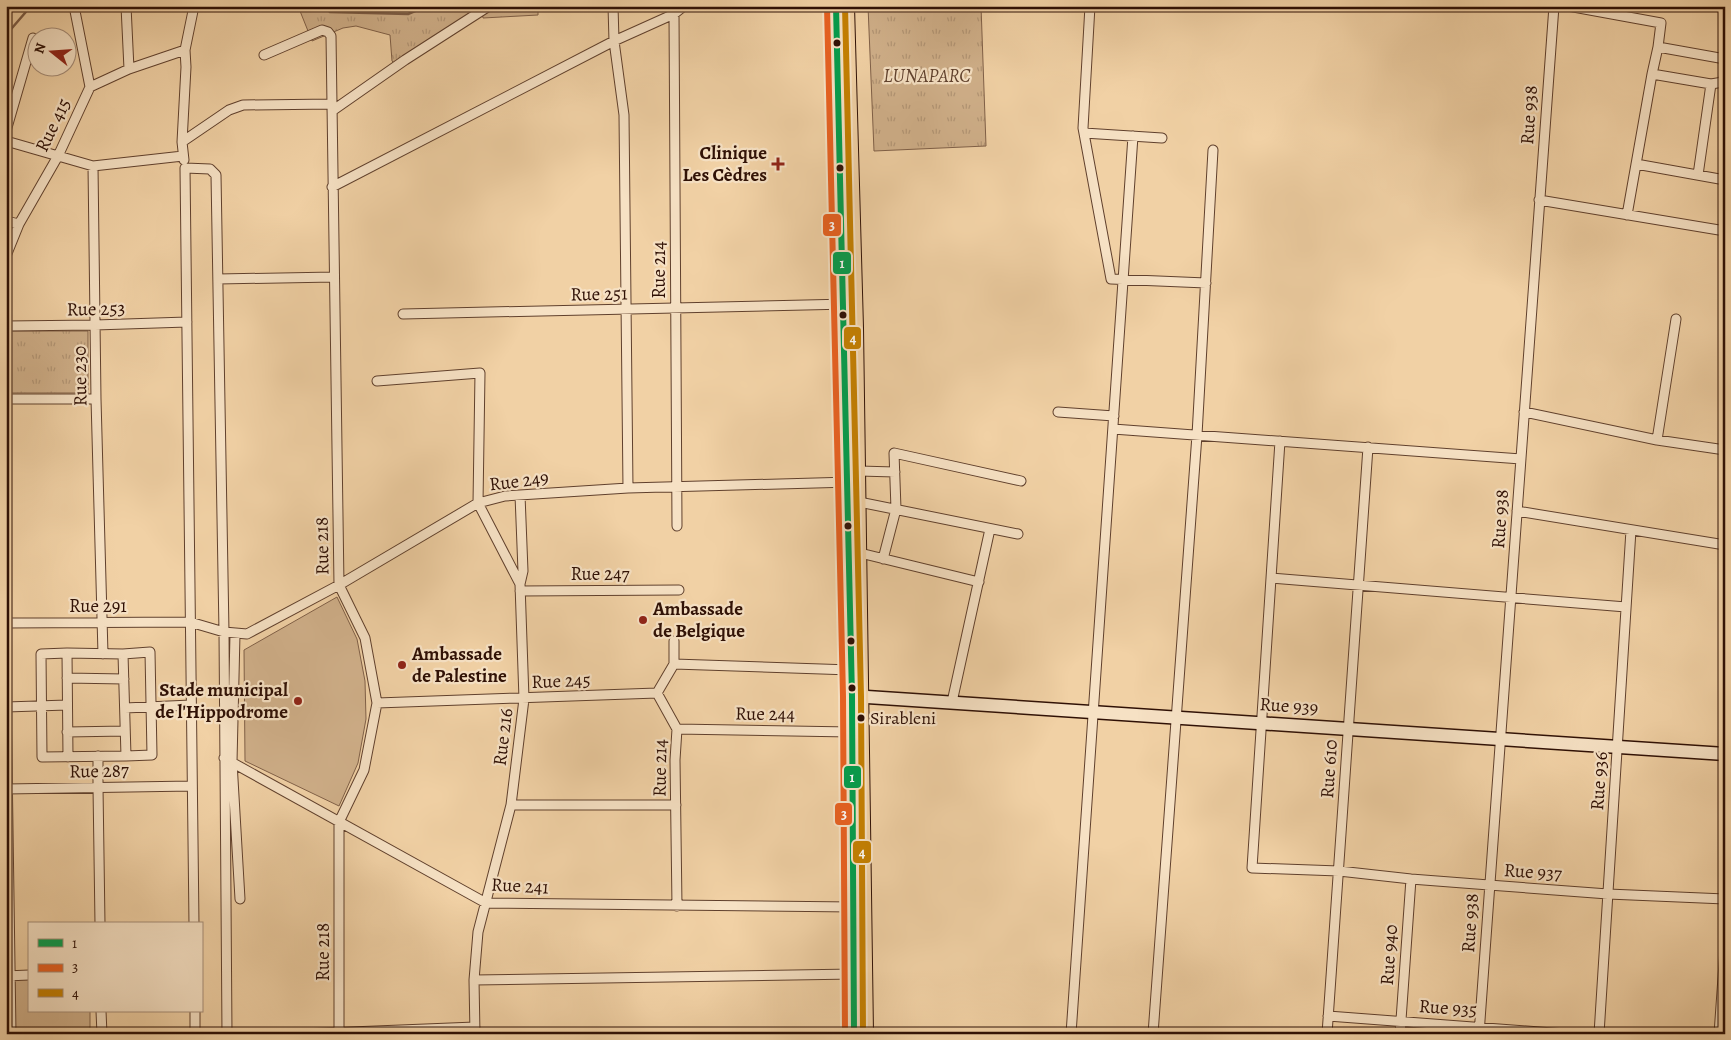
<svg xmlns="http://www.w3.org/2000/svg" width="1731" height="1040" font-family="Alegreya,serif">
  <style>
    .grass { fill: url(#grass-tufts); stroke: #806048 }
    .pitch { fill: #d0b08a; stroke: #806048 }
    .lines { fill: none; stroke-linecap: round; stroke-linejoin: round }
    .stream { stroke: #7c5c45; stroke-width: 2.5 }
    .street-casing { stroke: #60402d; stroke-width: 11 }
    .secondary-casing { stroke: #2f1005; stroke-width: 15 }
    .primary-casing { stroke: #2f1005; stroke-width: 16 }
    .street { stroke: #f6e1c4; stroke-width: 9 }
    .secondary { stroke: #f6e1c4; stroke-width: 12 }
    .primary { stroke: #f1d1a5; stroke-width: 14 }
    .bus-1-casing { stroke: #f6e1c4; stroke-width: 10 }
    .bus-2-casing { stroke: #f6e1c4; stroke-width: 10 }
    .bus-3-casing { stroke: #f6e1c4; stroke-width: 10 }
    .bus-1 { stroke: #029e4d; stroke-width: 6 }
    .bus-2 { stroke: #e86121; stroke-width: 6 }
    .bus-3 { stroke: #c58001; stroke-width: 6 }
    .bus-dot { fill: #2f1005; stroke: #f6e1c4; stroke-width: 2 }
    .poi-dot { fill: #8f2418; stroke: #f6e1c4; stroke-width: 2 }
    .labels { text-anchor: middle; dominant-baseline: central; stroke-width: 4.5; stroke-linejoin: round; paint-order: stroke }
    .bus-label { font-size: 18px; fill: #2f1005; stroke: #f6e1c4; text-anchor: start }
    .park-label { font-size: 19px; font-style: italic; fill: #5f402d; stroke: #f6e1c4 }
    .street-label { font-size: 19px; fill: #2f1005; stroke: #f6e1c4 }
    .poi-label { font-size: 19px; font-weight: bold; fill: #2f1005; stroke: #f6e1c4; text-anchor: end }
    .line-badge { stroke: #f6e1c4; stroke-width: 2 }
    .badge-label { font-size: 14px; text-anchor: middle; font-weight: bold; fill: #fff }
  </style>
  <defs>
    <pattern id="grass-tufts" width="24" height="20" patternUnits="userSpaceOnUse" patternTransform="scale(1.25)"><rect width="24" height="20" fill="#d0b08a"/><path d="M3 7l-1-3M5 7V3M7 7l1-3M15 17l-1-3M17 17v-4M19 17l1-3" fill="none" stroke="#b39676"/></pattern>
  </defs>
  <rect width="100%" height="100%" fill="#f1d1a5"/>
  <filter id="stains"><feTurbulence type="fractalNoise" baseFrequency=".004" numOctaves="4"/><feColorMatrix values="0 0 0 0 .2 0 0 0 0 .09 0 0 0 0 .02 0 0 0 .5 -.17"/></filter>
  <radialGradient id="worn" r=".72"><stop offset=".6" stop-color="#630" stop-opacity="0"/><stop offset="1" stop-color="#630" stop-opacity=".3"/></radialGradient>
  <!-- grass -->
  <path class="grass" d="M298,6H538V15L483,18L482,12L394,63L392,61L390,35L356,26L343,28L312,41Z
    M868,6H981L986,146L874,151Z
    M10,331H88V393H10Z"/>
  <!-- pitch -->
  <path class="pitch" d="M337,597L357,639L365,681L366,719L358,763L339,806L245,761L244,650Z
    M14,978H29V1011H90V1034H14Z"/>
  <g class="lines">
    <!-- stream -->
    <path class="stream" d="M323,6L330,12L408,14L427,6
      M6,35L31,6"/>
    <defs>
      <path id="street" d="M74,6L90,87
        M126,6L129,69
        M613,6L614,41L624,115L628,488
        M1090,6L1083,128L1111,279L1206,283
        M1568,6L1661,23L1658,47
        M674,14L677,526
        M264,55L322,30L328,32L331,36L339,585L365,638L377,703L364,770L339,822V1034
        M1652,74L1658,47L1725,59
        M332,111L405,60L489,6
        M6,131L33,38
        M1084,133L1162,138
        M6,141L93,166L183,156
        M182,142L229,110L243,105L332,104
        M184,160L182,142L186,67L185,50L194,6
        M1636,164L1725,180
        M93,166L96,399L103,654
        M1698,175L1711,84
        M332,187L614,41L674,14L684,6
        M1539,200L1725,231
        M1627,215L1652,74L1711,84L1723,82L1725,74
        M6,221L19,224
        M6,256L19,224L58,156L90,87L129,69L185,50
        M218,279L334,277
        M403,314L848,304
        M6,326L95,325L187,322
        M377,381L480,373L478,503L520,584L524,699L511,805L478,932L474,980L475,1034
        M6,399H96
        M1058,412L1114,416
        M1524,412L1657,440L1725,450
        M1113,429L1521,459
        M1657,440L1676,319
        M1280,441L1252,868L1339,871L1411,879L1489,885L1608,894L1725,899
        M859,471L895,472
        M859,502L1018,534
        M1517,511L1725,545
        M860,553L979,582
        M883,559L896,509L894,453L1021,481
        M1271,578L1626,607
        M520,584L523,571L520,495
        M520,591L679,590
        M6,623L190,622L224,632L247,634L339,585L478,503L505,496L628,488L851,482
        M235,634L232,762L240,899
        M674,641V664L657,693L677,729L675,760L677,906
        M67,653L41,654L42,757L126,756L123,654L67,653L68,757
        M123,654L150,652L152,755L126,756
        M674,664L851,670
        M67,678L124,679
        M6,693L11,1034
        M952,702L990,529
        M377,703L657,693
        M6,707L67,705
        M125,708L191,705
        M677,729L851,732
        M67,732L125,731
        M98,756V787
        M224,758L486,903L853,907
        M98,787L100,924
        M6,789L192,786
        M511,805H676
        M194,924L185,168L210,169L216,175L224,632L227,1034
        M6,976L29,975
        M474,980L854,974
        M101,1011L102,1034
        M195,1011V1034
        M1328,1016L1565,1034
        M301,1034L475,1027
        M1071,1034L1133,136
        M1153,1034L1197,435L1213,150
        M1327,1034L1368,447
        M1400,1034L1411,879
        M1479,1034L1554,6
        M1599,1034L1631,530
        M1719,1034L1725,949"/>
      <path id="secondary" d="M852,696L1725,754"/>
      <path id="primary" d="M836,6L852,696L854,1034
        M847,6L856,328L866,1034"/>
    </defs>
    <!-- street casing -->
    <use href="#street" class="street-casing"/>
    <!-- secondary casing -->
    <use href="#secondary" class="secondary-casing"/>
    <!-- primary casing -->
    <use href="#primary" class="primary-casing"/>
    <!-- street -->
    <use href="#street" class="street"/>
    <!-- secondary -->
    <use href="#secondary" class="secondary"/>
    <!-- primary -->
    <use href="#primary" class="primary"/>
    <defs>
      <path id="bus-1" d="M836,6L852,696L854,1034"/>
      <path id="bus-2" d="M827,6L843,696L845,1034"/>
      <path id="bus-3" d="M845,6L861,696L863,1034"/>
    </defs>
    <!-- bus-1 casing -->
    <use href="#bus-1" class="bus-1-casing"/>
    <!-- bus-2 casing -->
    <use href="#bus-2" class="bus-2-casing"/>
    <!-- bus-3 casing -->
    <use href="#bus-3" class="bus-3-casing"/>
    <!-- bus-1 -->
    <use href="#bus-1" class="bus-1"/>
    <!-- bus-2 -->
    <use href="#bus-2" class="bus-2"/>
    <!-- bus-3 -->
    <use href="#bus-3" class="bus-3"/>
  </g>
  <!-- markers -->
  <g class="bus-dot">
    <circle cx="837" cy="43" r="4.5"/>
    <circle cx="840" cy="168" r="4.5"/>
    <circle cx="843" cy="315" r="4.5"/>
    <circle cx="848" cy="526" r="4.5"/>
    <circle cx="851" cy="641" r="4.5"/>
    <circle cx="852" cy="688" r="4.5"/>
    <circle cx="861" cy="718" r="4.5"/>
  </g>
  <g class="poi-dot">
    <path d="M775.5 156.5h5v5h5v5h-5v5h-5v-5h-5v-5h5z"/>
    <circle cx="643" cy="620" r="5"/>
    <circle cx="402" cy="665" r="5"/>
    <circle cx="298" cy="701" r="5"/>
  </g>
  <g class="labels">
    <!-- bus labels -->
    <g class="bus-label">
      <text x="870" y="718">Sirableni</text>
    </g>
    <!-- park labels -->
    <g class="park-label">
      <text x="927" y="76">LUNAPARC</text>
    </g>
    <!-- street labels -->
    <g class="street-label">
      <text transform="translate(1529 115) rotate(-86)">Rue 938</text>
      <text transform="translate(53 125) rotate(-64)">Rue 415</text>
      <text transform="translate(659 270) rotate(-90)">Rue 214</text>
      <text transform="translate(599 294) rotate(-1)">Rue 251</text>
      <text transform="translate(96 309) rotate(-1)">Rue 253</text>
      <text transform="translate(80 376) rotate(-91)">Rue 230</text>
      <text transform="translate(519 481) rotate(-7)">Rue 249</text>
      <text transform="translate(1500 519) rotate(-86)">Rue 938</text>
      <text transform="translate(322 546) rotate(-91)">Rue 218</text>
      <text x="600" y="574">Rue 247</text>
      <text x="98" y="606">Rue 291</text>
      <text transform="translate(561 681) rotate(-2)">Rue 245</text>
      <text transform="translate(1289 706) rotate(4)">Rue 939</text>
      <text transform="translate(765 714) rotate(1)">Rue 244</text>
      <text transform="translate(503 737) rotate(-83)">Rue 216</text>
      <text transform="translate(660 768) rotate(-89)">Rue 214</text>
      <text transform="translate(1329 769) rotate(-86)">Rue 610</text>
      <text transform="translate(99 771) rotate(-1)">Rue 287</text>
      <text transform="translate(1599 781) rotate(-86)">Rue 936</text>
      <text transform="translate(1533 872) rotate(4)">Rue 937</text>
      <text transform="translate(520 886) rotate(3)">Rue 241</text>
      <text transform="translate(1470 923) rotate(-86)">Rue 938</text>
      <text transform="translate(323 952) rotate(-90)">Rue 218</text>
      <text transform="translate(1389 955) rotate(-86)">Rue 940</text>
      <text transform="translate(1448 1008) rotate(4)">Rue 935</text>
    </g>
    <!-- poi labels -->
    <g class="poi-label">
      <text x="767" y="153">Clinique<tspan x="767" dy="22">Les Cèdres</tspan></text>
      <text x="653" y="609" text-anchor="start">Ambassade<tspan x="653" dy="22">de Belgique</tspan></text>
      <text x="412" y="654" text-anchor="start">Ambassade<tspan x="412" dy="22">de Palestine</tspan></text>
      <text x="288" y="690">Stade municipal<tspan x="288" dy="22">de l'Hippodrome</tspan></text>
    </g>
  </g>
  <g class="line-badge">
    <rect x="822" y="213" width="20" height="24" rx="5" fill="#e86121"/>
    <rect x="832" y="251" width="20" height="24" rx="5" fill="#029e4d"/>
    <rect x="843" y="326" width="19" height="24" rx="5" fill="#c58001"/>
    <rect x="843" y="765" width="19" height="24" rx="5" fill="#029e4d"/>
    <rect x="834" y="802" width="19" height="24" rx="5" fill="#e86121"/>
    <rect x="852" y="840" width="20" height="24" rx="5" fill="#c58001"/>
  </g>
  <g class="badge-label">
    <text x="832" y="230">3</text>
    <text x="842" y="268">1</text>
    <text x="853" y="343">4</text>
    <text x="852" y="782">1</text>
    <text x="844" y="819">3</text>
    <text x="862" y="857">4</text>
  </g>
  <!-- margin -->
  <rect width="1731" height="1040" fill="none" stroke="#f1d1a5" stroke-width="25"/>
  <rect x="8" y="8" width="1716" height="1025" fill="none" stroke="#2f1005" stroke-width="2.5"/>
  <rect x="12" y="12" width="1706" height="1015" fill="none" stroke="#2f1005"/>
  <!-- legend -->
  <rect x="28" y="922" width="175" height="90" fill="#f6e1c4" stroke="#a68d78"/>
  <rect x="38" y="939" width="25" height="8" fill="#029e4d" stroke="#a68d78"/>
  <text x="72" y="948" font-size="15" fill="#2f1005">1</text>
  <rect x="38" y="964" width="25" height="8" fill="#e86121" stroke="#a68d78"/>
  <text x="72" y="972" font-size="15" fill="#2f1005">3</text>
  <rect x="38" y="989" width="25" height="8" fill="#c58001" stroke="#a68d78"/>
  <text x="72" y="998" font-size="15" fill="#2f1005">4</text>
  <!-- north arrow -->
  <g transform="translate(52 52) rotate(287)"><circle r="24" fill="#f6e1c4" stroke="#a68d78"/>
  <path d="M0-4L9 19L0 12L-9 19Z" fill="#8f2418"/>
  <text y="-8" font-size="14" font-weight="bold" text-anchor="middle" fill="#2f1005">N</text>
  </g>
  <rect width="100%" height="100%" filter="url(#stains)"/>
  <rect width="100%" height="100%" fill="url(#worn)"/>
</svg>
